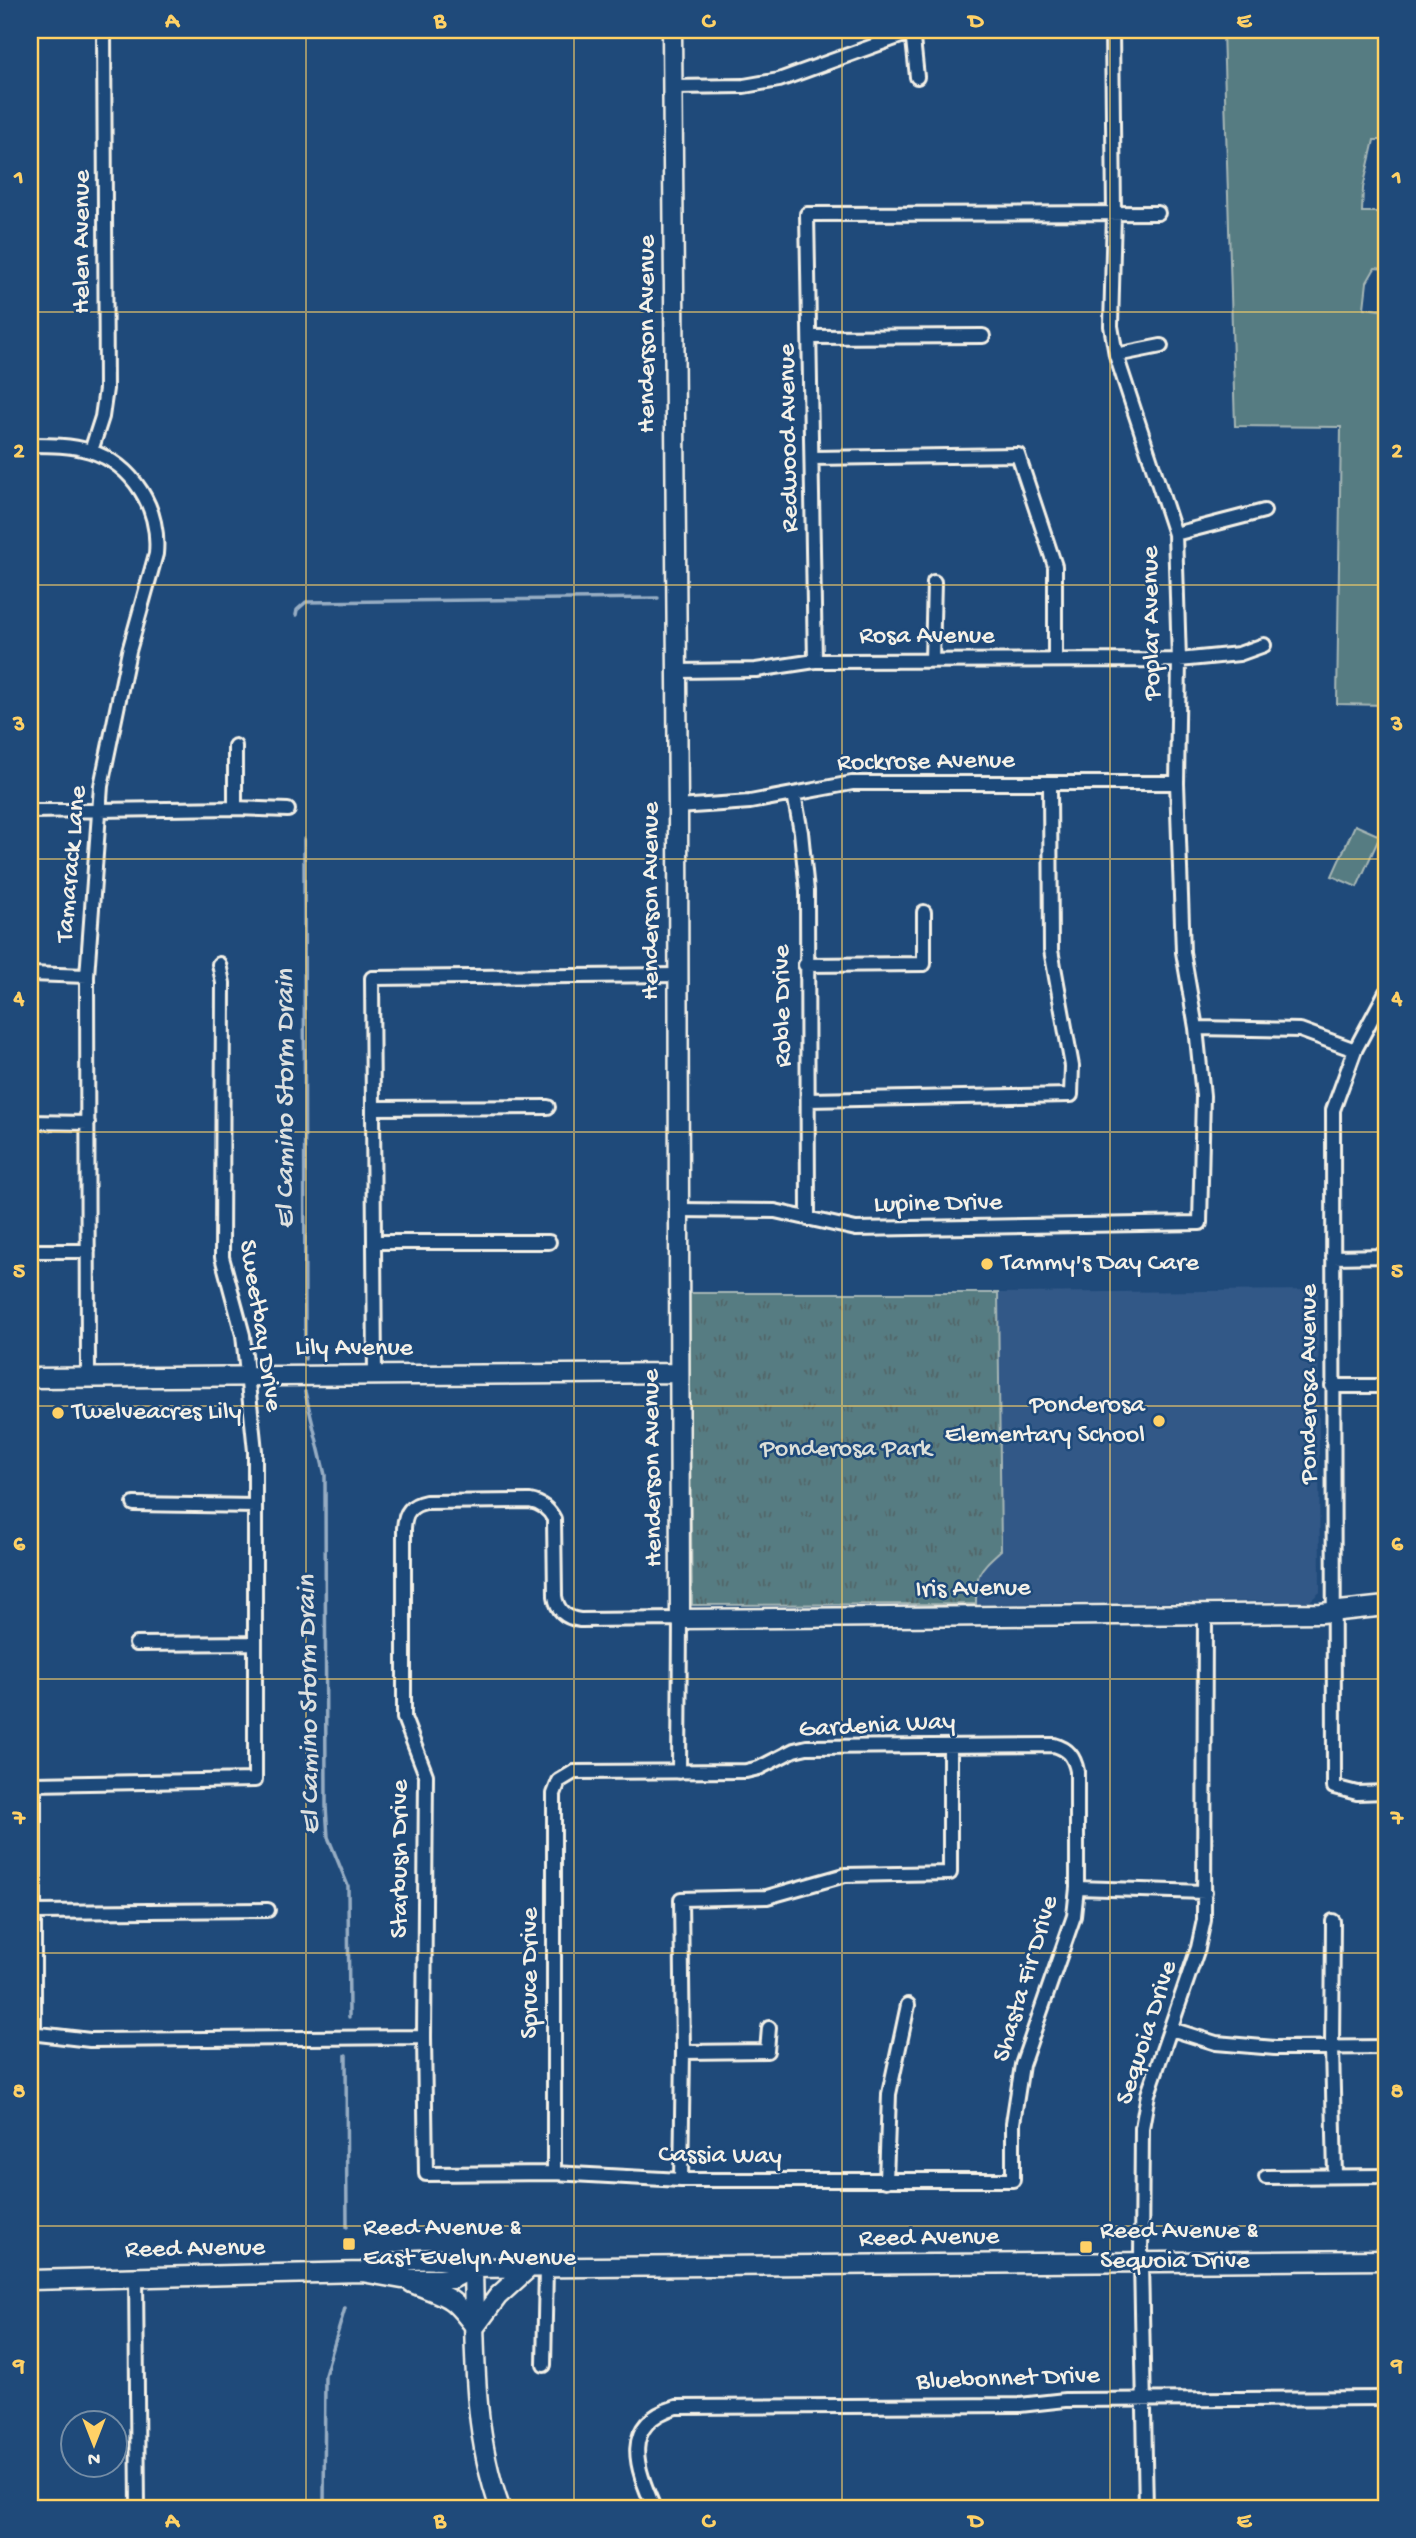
<svg xmlns="http://www.w3.org/2000/svg" width="1416" height="2538" font-family="'Gochi Hand',sans-serif">
  <style>
    .built { fill: #325887 }
    .grass { fill: #577c82; stroke: #a6b6b5; stroke-width: 2 }
    .park { fill: url(#park-tufts); stroke: #a6b6b5; stroke-width: 2 }
    .lines { fill: none; stroke-linecap: round; stroke-linejoin: round }
    .stream { stroke: #97adc3; stroke-width: 3.5 }
    .street-casing { stroke: #f4f1e8; stroke-width: 18 }
    .secondary-casing { stroke: #f4f1e8; stroke-width: 23 }
    .street { stroke: #1f4a7a; stroke-width: 12 }
    .secondary { stroke: #1f4a7a; stroke-width: 18 }
    .grid { fill: none; stroke: #ffd166; stroke-width: 2; stroke-opacity: 0.55 }
    .poi-dot { fill: #ffd166; stroke: #1f4a7a; stroke-width: 2.5 }
    .labels { text-anchor: middle; dominant-baseline: central; stroke-width: 5; stroke-linejoin: round; paint-order: stroke }
    .street-label { font-size: 26px; fill: #f4f1e8; stroke: #1f4a7a }
    .poi-label { font-size: 26px; fill: #f4f1e8; stroke: #1f4a7a; text-anchor: start }
    .park-label { font-size: 26px; fill: #dcdfd9; stroke: #1f4a7a }
    .water-label { font-size: 28px; font-style: italic; fill: #dde0df; stroke: #1f4a7a }
    .neatline { fill: none; stroke: #ffd166; stroke-width: 2.5 }
    .grid-label { font-size: 23px; text-anchor: middle; font-weight: bold; fill: #ffd166 }
  </style>
  <defs>
    <pattern id="park-tufts" width="24" height="20" patternUnits="userSpaceOnUse" patternTransform="scale(1.75)"><rect width="24" height="20" fill="#577c82"/><path d="M3 7l-1-3M5 7V3M7 7l1-3M15 17l-1-3M17 17v-4M19 17l1-3" fill="none" stroke="#516567"/></pattern>
  </defs>
  <rect width="100%" height="100%" fill="#1f4a7a"/>
  <filter id="ink" filterUnits="userSpaceOnUse"><feTurbulence type="fractalNoise" baseFrequency=".0143" numOctaves="2"/><feDisplacementMap in="SourceGraphic" scale="14" xChannelSelector="R" yChannelSelector="G"/><feConvolveMatrix kernelMatrix="1 2 1 2 8 2 1 2 1" color-interpolation-filters="sRGB"/></filter>
  <g filter="url(#ink)">
    <!-- built -->
    <path class="built" d="M1318,1290L1320,1592L1310,1601L976,1604V1582L980,1569L1001,1549L998,1293Z"/>
    <!-- grass -->
    <path class="grass" d="M1223,30H1386V140H1374L1363,188L1362,212H1386V269L1375,268L1367,282L1364,308L1386,311V705L1337,704L1341,427L1235,426Z
      M1355,825L1380,836L1357,887L1332,876Z"/>
    <!-- park -->
    <path class="park" d="M688,1293H998L1001,1550C978,1571 976,1572 976,1604L692,1605Z"/>
    <g class="lines">
      <!-- stream -->
      <path class="stream" d="M296,615L297,610L306,602L658,598
        M304,839L305,1359
        M305,1392L325,1475L326,1806L328,1837L348,1886L349,2017
        M346,2055L347,2227
        M324,2508L325,2375L345,2308"/>
      <defs>
        <path id="street" d="M912,30L917,77
          M673,87L744,86L779,80L912,32
          M811,337L983,336
          M1116,355L1161,346
          M30,445C50,445 71,445 90,451C134,465 160,509 156,554L129,651L101,786L87,976L88,1377
          M91,451L102,417L106,389L104,30
          M812,458L1018,455L1055,566V659
          M1175,534L1264,511
          M932,660L934,582
          M815,661L807,214L1158,213
          M677,671L756,670L815,661L1179,660L1239,654L1264,645
          M235,746V808
          M794,794L801,832L807,891L808,1219
          M678,807L750,802L852,783H1177
          M30,811L235,808L288,810
          M805,965L924,964V912
          M30,974L87,976
          M1386,992L1355,1050L1333,1110L1334,1787L1357,1793L1386,1792
          M1196,1028L1300,1030L1355,1050
          M808,1100L1071,1095L1072,1066L1051,950L1050,784
          M374,1108L548,1107
          M30,1122L88,1123
          M680,1210L775,1211L856,1229L1200,1223L1203,1096L1196,1028L1183,952L1177,783L1179,660L1175,534L1116,355L1111,326L1114,213L1112,30
          M375,1242H549
          M30,1251H88
          M1333,1257L1386,1256
          M375,1375L372,978L679,975
          M1332,1386H1386
          M134,1504L255,1506
          M136,1644L255,1643
          M1077,1888L1205,1892
          M34,1912L268,1910
          M1333,1921L1332,2048L1335,2176
          M1171,2029L1216,2043L1275,2048L1386,2047
          M30,2033L90,2040L424,2037
          M34,2033V1784L255,1780V1451L243,1335L222,1257L223,983L219,964
          M683,2052L767,2051L769,2028
          M554,2173V1794L559,1781L574,1772L746,1771L759,1768L794,1750L807,1747L1054,1745C1068,1749 1074,1756 1077,1771V1888L1074,1916L1022,2065L1013,2123V2180H681L554,2173L426,2174L424,2037L426,1775L404,1718V1528C405,1512 411,1505 426,1502L530,1501C541,1503 549,1509 554,1519L555,1596C557,1610 565,1618 580,1620L680,1619L679,1772
          M1266,2177L1386,2176
          M681,2180L683,2052L681,1899L767,1897L845,1875L950,1873V1746
          M886,2181L889,2094L908,2005
          M136,2277L138,2508
          M544,2365L546,2268
          M654,2508C636,2467 620,2424 676,2407L1020,2405L1065,2400L1386,2398
          M1146,2508L1141,2262L1142,2128L1148,2094L1198,1948L1204,1920L1205,1614"/>
        <path id="secondary" d="M672,30L678,807L680,1619L1321,1613L1386,1606
          M30,1378L679,1373
          M473,2268C475,2349 472,2431 500,2508
          M362,2272C402,2260 433,2253 473,2268L1386,2260
          M30,2280L362,2272L402,2279H452L473,2268
          M412,2283C449,2298 450,2294 475,2327
          M475,2327L498,2296L529,2268"/>
      </defs>
      <!-- street casing -->
      <use href="#street" class="street-casing"/>
      <!-- secondary casing -->
      <use href="#secondary" class="secondary-casing"/>
      <!-- street -->
      <use href="#street" class="street"/>
      <!-- secondary -->
      <use href="#secondary" class="secondary"/>
    </g>
  </g>
  <!-- grid -->
  <path class="grid" d="M306,30V2508M574,30V2508M842,30V2508M1110,30V2508M30,312H1386M30,585H1386M30,859H1386M30,1132H1386M30,1406H1386M30,1679H1386M30,1953H1386M30,2226H1386"/>
  <!-- markers -->
  <g class="poi-dot">
    <circle cx="987" cy="1264" r="7"/>
    <circle cx="58" cy="1413" r="7"/>
    <circle cx="1159" cy="1421" r="7"/>
    <rect x="342" y="2237" width="14" height="14" rx="3.5"/>
    <rect x="1079" y="2240" width="14" height="14" rx="3.5"/>
  </g>
  <g class="labels">
    <!-- street labels -->
    <g class="street-label">
      <text transform="translate(83 242) rotate(-90)">Helen Avenue</text>
      <text transform="translate(648 334) rotate(-90)">Henderson Avenue</text>
      <text transform="translate(790 438) rotate(-91)">Redwood Avenue</text>
      <text transform="translate(1153 623) rotate(-91)">Poplar Avenue</text>
      <text x="927" y="637">Rosa Avenue</text>
      <text transform="translate(926 763) rotate(-1)">Rockrose Avenue</text>
      <text transform="translate(73 864) rotate(-85)">Tamarack Lane</text>
      <text transform="translate(652 901) rotate(-90)">Henderson Avenue</text>
      <text transform="translate(784 1006) rotate(-91)">Roble Drive</text>
      <text transform="translate(938 1205) rotate(-1)">Lupine Drive</text>
      <text transform="translate(259 1326) rotate(81)">Sweetbay Drive</text>
      <text x="354" y="1349">Lily Avenue</text>
      <text transform="translate(1310 1384) rotate(-90)">Ponderosa Avenue</text>
      <text transform="translate(654 1468) rotate(-91)">Henderson Avenue</text>
      <text transform="translate(973 1590) rotate(-1)">Iris Avenue</text>
      <text transform="translate(877 1727) rotate(-3)">Gardenia Way</text>
      <text transform="translate(401 1859) rotate(-90)">Starbush Drive</text>
      <text transform="translate(531 1973) rotate(-90)">Spruce Drive</text>
      <text transform="translate(1027 1979) rotate(-73)">Shasta Fir Drive</text>
      <text transform="translate(1148 2033) rotate(-72)">Sequoia Drive</text>
      <text transform="translate(720 2157) rotate(1)">Cassia Way</text>
      <text transform="translate(929 2239) rotate(-1)">Reed Avenue</text>
      <text transform="translate(195 2250) rotate(-1)">Reed Avenue</text>
      <text transform="translate(1008 2380) rotate(-2)">Bluebonnet Drive</text>
    </g>
    <!-- poi labels -->
    <g class="poi-label">
      <text x="1001" y="1264">Tammy's Day Care</text>
      <text x="1145" y="1406" text-anchor="end">Ponderosa<tspan x="1145" dy="30">Elementary School</tspan></text>
      <text x="72" y="1413">Twelveacres Lily</text>
      <text x="363" y="2229">Reed Avenue &amp;<tspan x="363" dy="30">East Evelyn Avenue</tspan></text>
      <text x="1100" y="2232">Reed Avenue &amp;<tspan x="1100" dy="30">Sequoia Drive</tspan></text>
    </g>
    <!-- park labels -->
    <g class="park-label">
      <text x="846" y="1450">Ponderosa Park</text>
    </g>
    <!-- water labels -->
    <g class="water-label">
      <text transform="translate(286 1099) rotate(-90)">El Camino Storm Drain</text>
      <text transform="translate(310 1705) rotate(-91)">El Camino Storm Drain</text>
    </g>
  </g>
  <!-- margin -->
  <rect width="1416" height="2538" fill="none" stroke="#1f4a7a" stroke-width="77"/>
  <!-- north arrow -->
  <g transform="translate(94 2444) rotate(180)"><circle r="33" fill="#1f4a7a" stroke="#748da6" stroke-width="2"/>
  <path d="M0-5L12 26L0 18L-12 26Z" fill="#ffd166"/>
  <text y="-10" font-size="19" font-weight="bold" text-anchor="middle" fill="#f4f1e8">N</text>
  </g>
  <rect x="38" y="38" width="1340" height="2462" class="neatline"/>
  <g class="grid-label">
    <text x="172" y="27">A</text>
    <text x="440" y="27">B</text>
    <text x="708" y="27">C</text>
    <text x="976" y="27">D</text>
    <text x="1244" y="27">E</text>
    <text x="19" y="183">1</text>
    <text x="1397" y="183">1</text>
    <text x="19" y="457">2</text>
    <text x="1397" y="457">2</text>
    <text x="19" y="730">3</text>
    <text x="1397" y="730">3</text>
    <text x="19" y="1004">4</text>
    <text x="1397" y="1004">4</text>
    <text x="19" y="1277">5</text>
    <text x="1397" y="1277">5</text>
    <text x="19" y="1550">6</text>
    <text x="1397" y="1550">6</text>
    <text x="19" y="1824">7</text>
    <text x="1397" y="1824">7</text>
    <text x="19" y="2097">8</text>
    <text x="1397" y="2097">8</text>
    <text x="19" y="2371">9</text>
    <text x="1397" y="2371">9</text>
    <text x="172" y="2527">A</text>
    <text x="440" y="2527">B</text>
    <text x="708" y="2527">C</text>
    <text x="976" y="2527">D</text>
    <text x="1244" y="2527">E</text>
  </g>
</svg>
